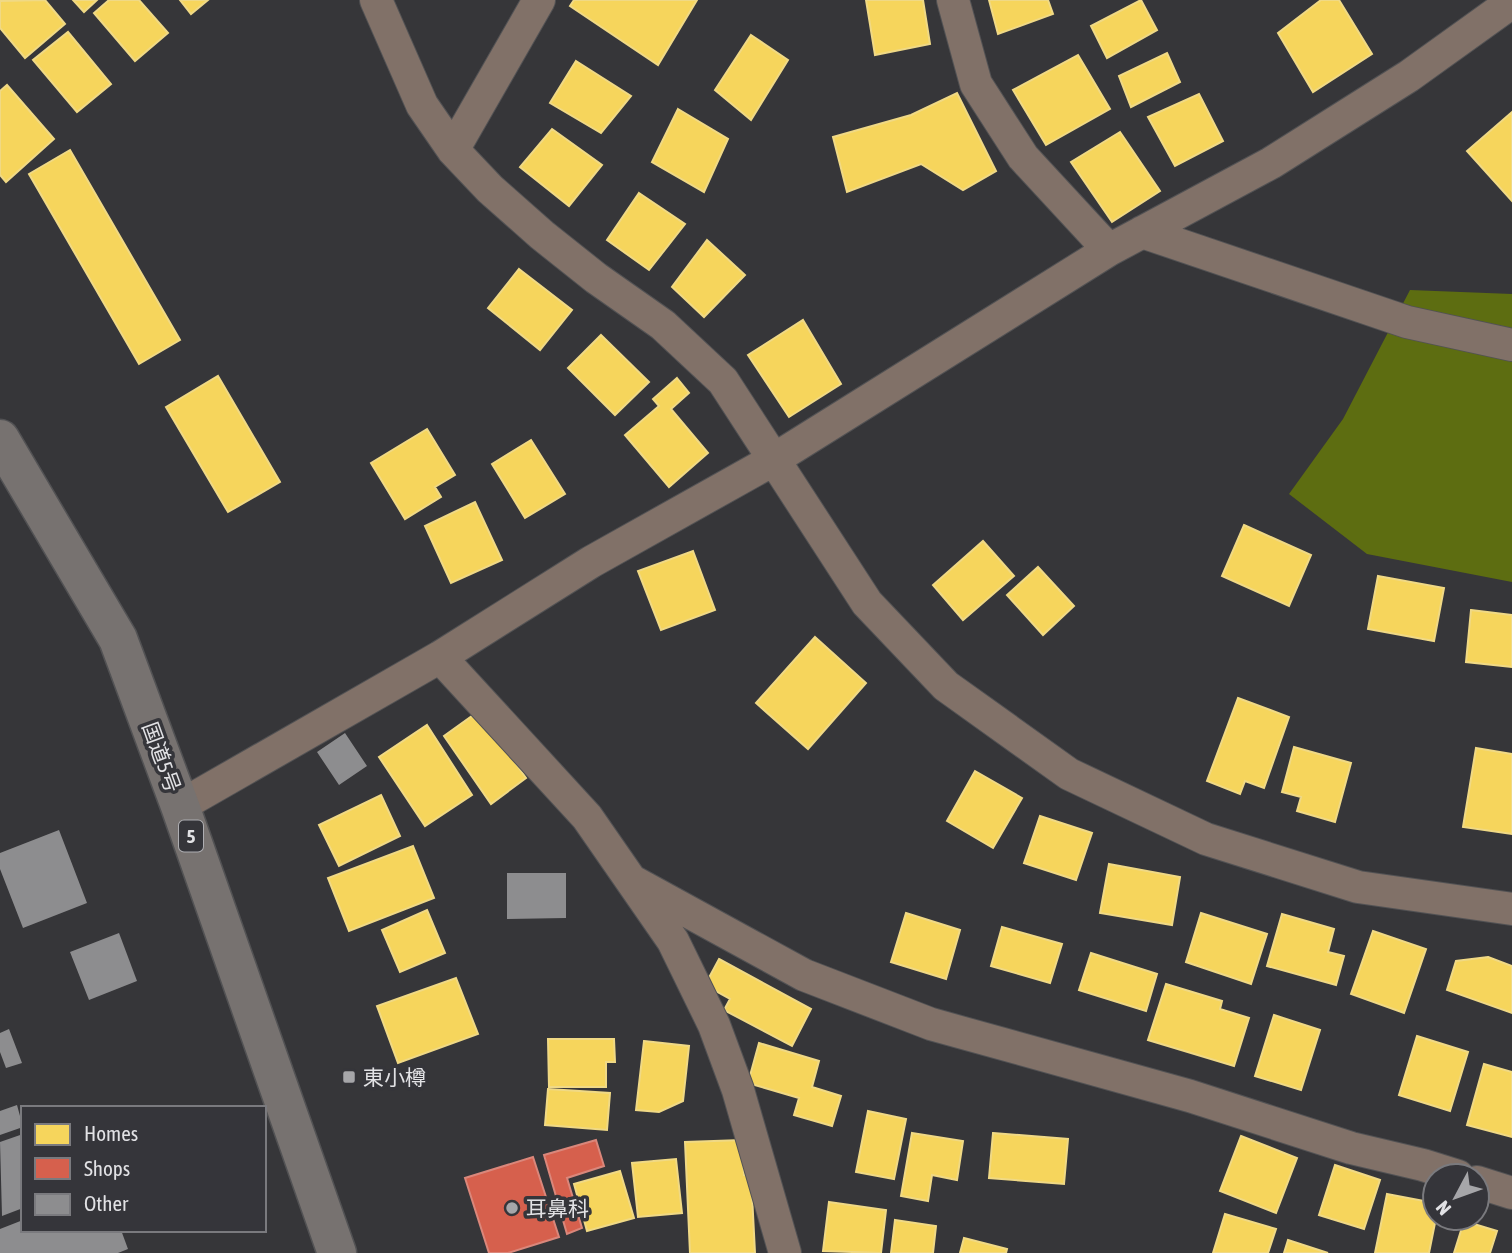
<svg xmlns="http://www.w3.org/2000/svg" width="1512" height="1253" font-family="'Asap Condensed','Noto Sans JP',sans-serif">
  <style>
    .forest { fill: #5d6d11 }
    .homes { fill: #f6d55c; stroke: #f0d985; stroke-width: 2 }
    .shops { fill: #d6604d; stroke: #da877b; stroke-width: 2 }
    .building { fill: #8d8d8f }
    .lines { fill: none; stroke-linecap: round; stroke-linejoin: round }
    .street-casing { stroke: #525254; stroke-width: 34 }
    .highway-casing { stroke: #525254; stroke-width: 41 }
    .street { stroke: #817168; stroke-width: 32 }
    .highway { stroke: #777270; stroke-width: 38 }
    .poi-dot { fill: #a6a6a9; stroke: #35353a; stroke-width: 2.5 }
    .labels { text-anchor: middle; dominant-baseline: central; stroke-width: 7; stroke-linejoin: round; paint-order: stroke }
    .shield { fill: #35353a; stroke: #aeaeb2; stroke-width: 2 }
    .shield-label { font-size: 19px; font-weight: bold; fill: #e2e2e5 }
    .street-label { font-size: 21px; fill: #e2e2e5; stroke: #35353a }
    .poi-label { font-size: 21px; fill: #e2e2e5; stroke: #35353a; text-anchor: start }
  </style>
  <rect width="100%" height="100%" fill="#363639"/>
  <!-- forest -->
  <path class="forest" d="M1410,290L1512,294V582L1367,554L1289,494L1343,419Z"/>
  <!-- homes -->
  <path class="homes" d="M45,0L65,24L25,58L0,28V1Z
    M73,0H97L84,12Z
    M109,0H139L168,33L135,61L94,13Z
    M180,0H208L191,14Z
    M574,0H697L658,65L570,6Z
    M866,0H923L930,44L875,55Z
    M989,0H1048L1053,14L998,34Z
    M1141,0L1157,30L1107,58L1091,26Z
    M1321,0H1339L1372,54L1313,92L1278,33Z
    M68,32L111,84L77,112L33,60Z
    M751,35L788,60L751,120L715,90Z
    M1167,53L1180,82L1131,107L1119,76Z
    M1078,55L1110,109L1046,145L1013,90Z
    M576,61L631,96L601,133L550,103Z
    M7,85L54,139L6,182L0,175V91Z
    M957,93L996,171L963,190L921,164L847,192L833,137L911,115Z
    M1199,94L1223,141L1175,166L1148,117Z
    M678,109L728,139L704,192L652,162Z
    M1512,112V201L1467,151Z
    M552,129L602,165L569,206L520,167Z
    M1120,132L1160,191L1112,222L1071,162Z
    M70,150L180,340L139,364L29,174Z
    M639,193L685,224L649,270L607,240Z
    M707,240L745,275L704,317L672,287Z
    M519,269L572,310L540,350L488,308Z
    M803,320L841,384L789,417L748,355Z
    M601,335L649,382L615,415L568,368Z
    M218,376L280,482L228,512L166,407Z
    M677,378L689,393L671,409L708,453L669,487L625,435L659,406L653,399Z
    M427,429L455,475L435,487L441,497L405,519L371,463Z
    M531,440L565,494L525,518L492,464Z
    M475,502L502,560L451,583L425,526Z
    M1244,525L1311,555L1289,606L1222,576Z
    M983,541L1014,576L963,620L933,585Z
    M693,551L715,610L661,630L638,571Z
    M1038,567L1074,606L1043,635L1007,595Z
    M1378,576L1444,588L1434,641L1368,629Z
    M1471,610L1512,615V667L1466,662Z
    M815,637L866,683L808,749L756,703Z
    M1238,698L1289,717L1264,788L1245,781L1240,794L1207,781Z
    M479,711L526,778L491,804L444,736Z
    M427,725L472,795L425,826L379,757Z
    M1294,747L1351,763L1335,822L1297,811L1301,797L1282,792Z
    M1476,748L1512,754V834L1463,827Z
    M975,771L1022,798L993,848L947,821Z
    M381,795L400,836L339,866L319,825Z
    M1040,816L1092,833L1076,880L1024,863Z
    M413,846L434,898L349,931L328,878Z
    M1109,864L1180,877L1172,925L1100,913Z
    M427,910L445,953L400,972L382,930Z
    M906,913L960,930L946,979L891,962Z
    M1201,913L1267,934L1251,984L1186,962Z
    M1282,914L1334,929L1328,952L1344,956L1336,985L1267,966Z
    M1002,927L1062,944L1050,983L991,966Z
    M1373,931L1426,949L1404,1013L1351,994Z
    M1091,953L1157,974L1146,1011L1079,990Z
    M1488,957L1512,966V1013L1447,990L1456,961Z
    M719,959L811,1009L792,1046L724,1010L730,999L705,985Z
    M456,978L478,1034L398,1063L377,1006Z
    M1166,984L1222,1001L1220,1009L1249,1018L1234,1066L1148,1040Z
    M1274,1015L1320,1030L1301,1090L1255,1076Z
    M1417,1036L1468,1052L1450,1111L1399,1095Z
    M548,1039H614L615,1062H606V1087H549Z
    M644,1041L689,1046L683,1101L659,1112L636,1110Z
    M759,1043L819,1061L812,1087L841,1096L832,1126L794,1115L799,1098L748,1083Z
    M1484,1064L1512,1072V1137L1467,1125Z
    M548,1089L610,1093L607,1130L545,1125Z
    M868,1111L906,1119L894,1179L856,1172Z
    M912,1133L963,1141L957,1180L932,1175L928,1201L901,1196Z
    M993,1133L1068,1139L1064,1184L989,1178Z
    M1241,1136L1297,1158L1276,1213L1220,1191Z
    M742,1140L744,1175H751L755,1253H690L685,1142Z
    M676,1159L682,1213L638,1217L632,1163Z
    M1335,1165L1380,1180L1364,1229L1319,1215Z
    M620,1171L634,1218L587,1231L574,1184Z
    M1387,1194L1435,1203L1436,1218L1429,1253H1375Z
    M829,1202L886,1210L881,1253L823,1251Z
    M1225,1214L1276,1229L1268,1253H1213Z
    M895,1220L936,1226L933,1253H891Z
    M1464,1221L1497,1231L1490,1253H1454Z
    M964,1238L1007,1249L1006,1253H960Z
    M1288,1240L1328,1253H1284Z"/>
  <!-- shops -->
  <path class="shops" d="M596,1140L604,1166L567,1178L582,1228L567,1234L544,1155Z
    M533,1157L559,1237L508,1253H489L465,1178Z"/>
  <!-- building -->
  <path class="building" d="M345,733L367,766L339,785L317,752Z
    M59,830L87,903L23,928L0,869V853Z
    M507,873H566V918L507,919Z
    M119,933L137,981L89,1000L70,952Z
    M9,1029L22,1063L6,1068L0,1052V1033Z
    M17,1105L23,1127L0,1135V1111Z
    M23,1134V1208L2,1216L0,1142Z
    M23,1220V1230H121L128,1249L118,1253H0V1229Z"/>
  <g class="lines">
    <defs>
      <path id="street" d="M376,0L422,105L453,150L490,189L542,235L596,278L663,325L723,381L867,603L946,686L1069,774L1206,839L1358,887L1512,909
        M953,0L976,84L1023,157L1109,250
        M453,150L539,0
        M1142,232L1407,322L1512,345
        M440,657L587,817L673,941L714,1025L738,1090L785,1253
        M180,806L440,657L591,562L773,460L1109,250L1271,163L1409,76L1512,2
        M634,882L804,975L931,1024L1190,1096L1351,1148L1423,1165L1458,1176
        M1477,1182L1512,1193"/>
      <path id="highway" d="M0,439L118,639L180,806L337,1253"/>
    </defs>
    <!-- street casing -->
    <use href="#street" class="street-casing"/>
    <!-- highway casing -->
    <use href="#highway" class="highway-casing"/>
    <!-- street -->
    <use href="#street" class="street"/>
    <!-- highway -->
    <use href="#highway" class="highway"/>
  </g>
  <!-- markers -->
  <g class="poi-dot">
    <rect x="342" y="1070" width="14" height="14" rx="3.5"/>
    <circle cx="512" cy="1208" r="7"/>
  </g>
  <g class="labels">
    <!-- shield labels -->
    <rect class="shield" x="179" y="820.5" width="24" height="31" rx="5"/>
    <g class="shield-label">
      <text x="191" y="836">5</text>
    </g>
    <!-- street labels -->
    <g class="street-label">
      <text transform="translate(162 757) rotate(70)">国道5号</text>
    </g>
    <!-- poi labels -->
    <g class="poi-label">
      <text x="363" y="1077">東小樽</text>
      <text x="526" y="1208">耳鼻科</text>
    </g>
  </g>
  <!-- legend -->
  <rect x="21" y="1106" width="245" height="126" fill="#35353a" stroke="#7a7a7e" stroke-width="2"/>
  <rect x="35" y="1124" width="35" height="21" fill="#f6d55c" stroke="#7a7a7e" stroke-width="2"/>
  <text x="84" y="1141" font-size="21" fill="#e2e2e5">Homes</text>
  <rect x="35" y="1158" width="35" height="21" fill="#d6604d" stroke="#7a7a7e" stroke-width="2"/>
  <text x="84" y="1176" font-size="21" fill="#e2e2e5">Shops</text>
  <rect x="35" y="1194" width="35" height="21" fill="#8d8d8f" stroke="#7a7a7e" stroke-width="2"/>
  <text x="84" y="1211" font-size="21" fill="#e2e2e5">Other</text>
  <!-- north arrow -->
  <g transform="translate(1456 1197) rotate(229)"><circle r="33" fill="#35353a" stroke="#7a7a7e" stroke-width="2"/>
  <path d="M0-5L12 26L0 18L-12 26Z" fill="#a6a6a9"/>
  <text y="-10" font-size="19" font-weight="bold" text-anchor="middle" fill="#e2e2e5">N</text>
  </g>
</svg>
